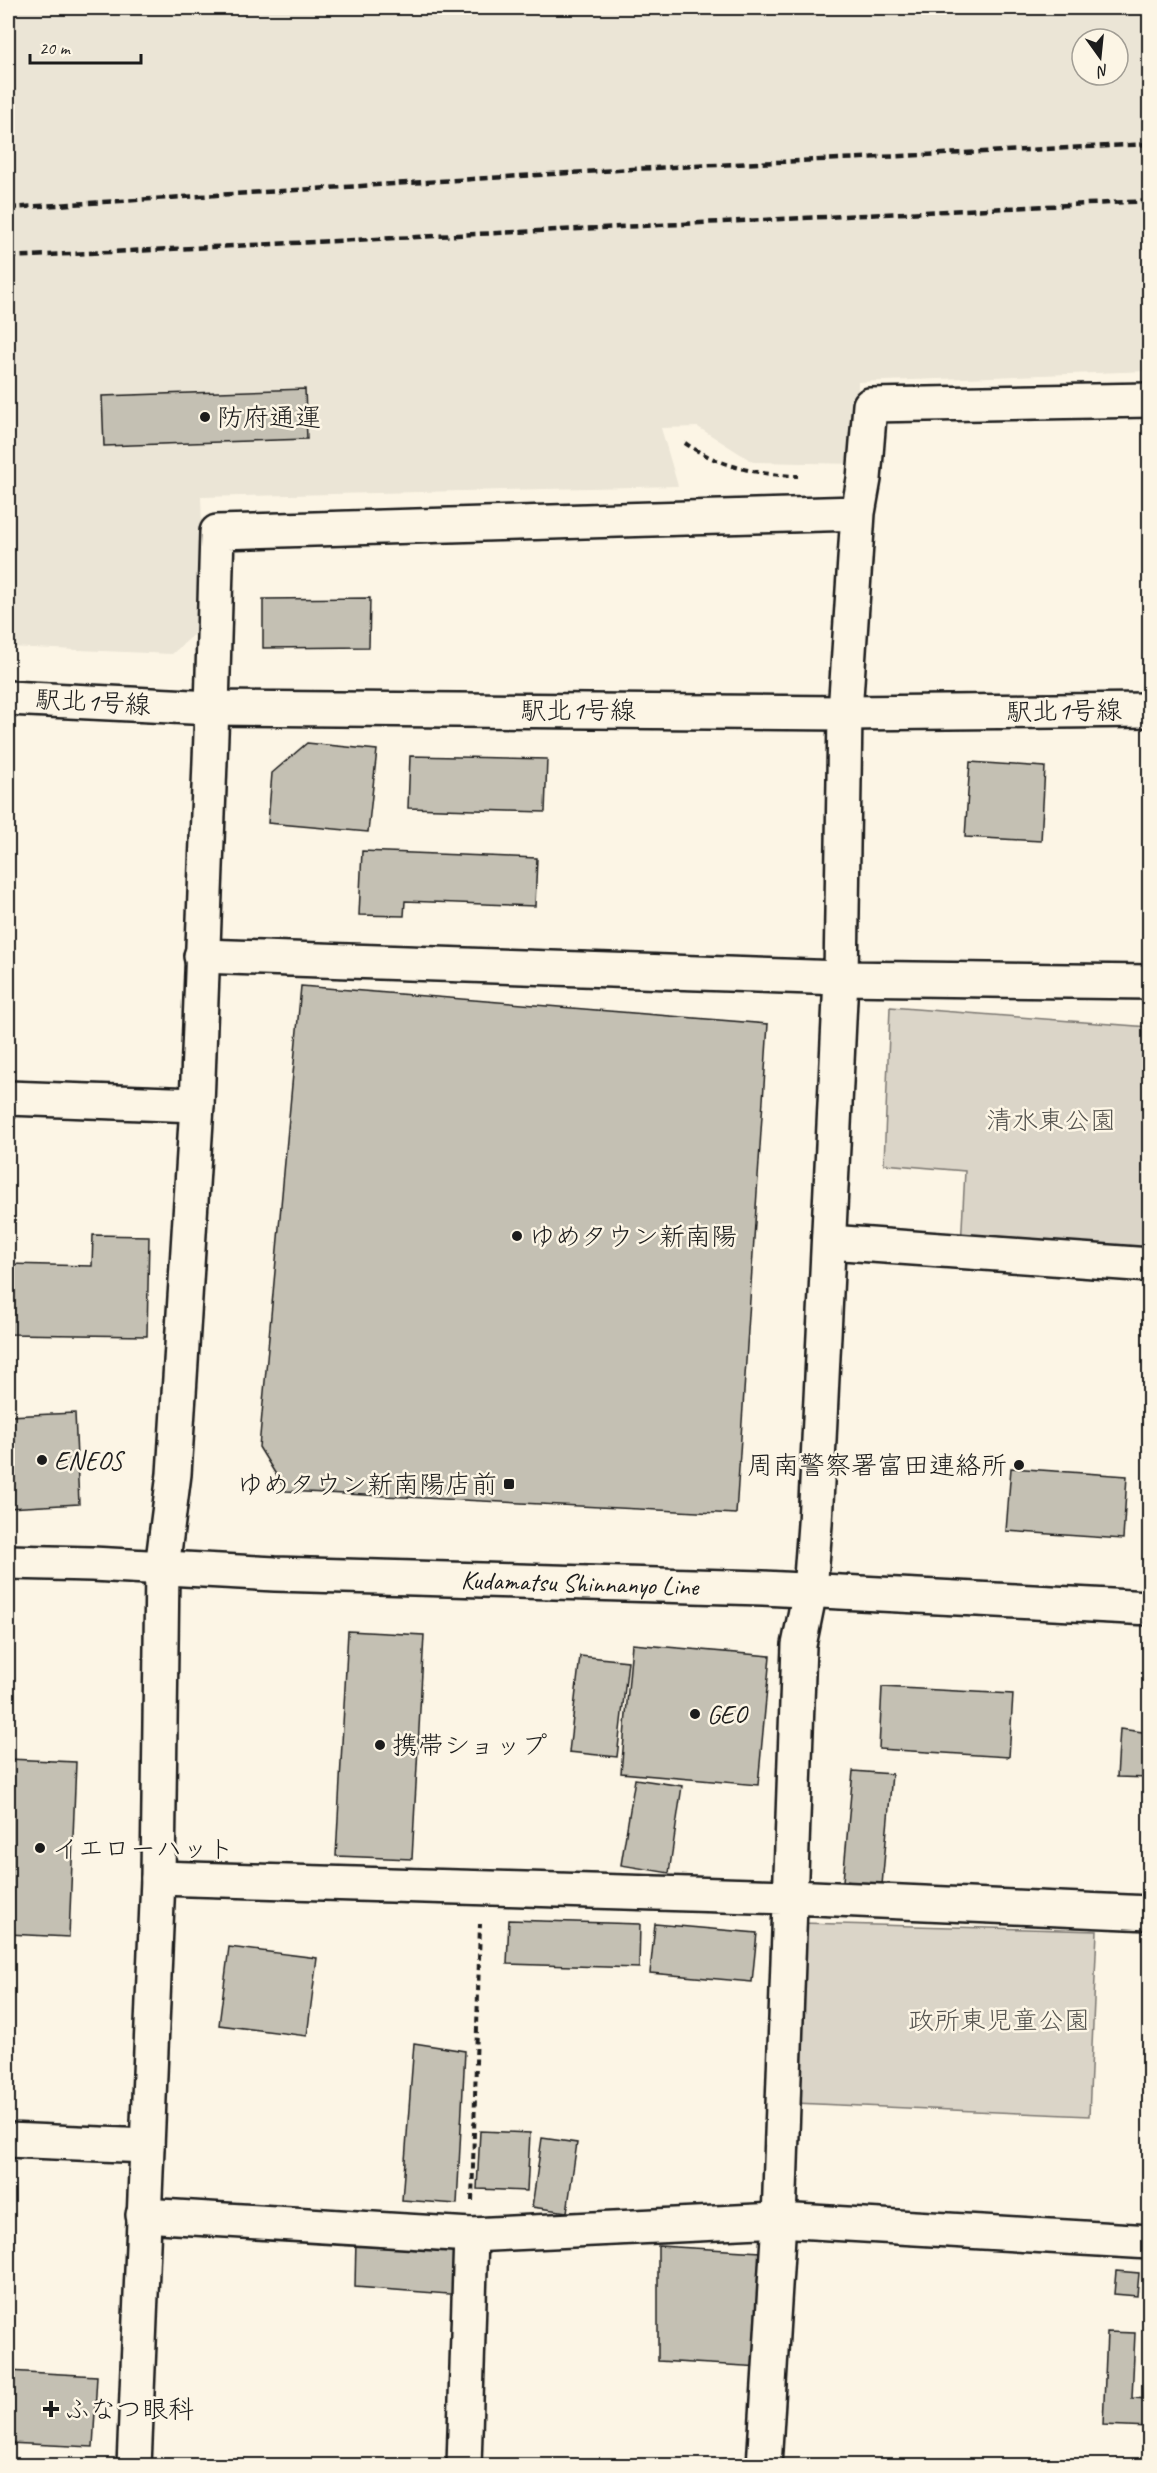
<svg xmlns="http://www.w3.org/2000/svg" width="1157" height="2473" font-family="Caveat,'Klee One',sans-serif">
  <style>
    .built { fill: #ebe5d6; fill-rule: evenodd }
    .green { fill: #dbd5c8; stroke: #7c7872; stroke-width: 1.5 }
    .building { fill: #c4c0b3; stroke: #1c1c1c; stroke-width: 1.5 }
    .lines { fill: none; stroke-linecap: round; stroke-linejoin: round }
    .street-casing { stroke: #1c1c1c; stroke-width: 38 }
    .secondary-casing { stroke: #1c1c1c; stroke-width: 38 }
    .path { stroke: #1c1c1c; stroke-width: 4; stroke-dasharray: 6 4.5; stroke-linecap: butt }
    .street { stroke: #fcf5e5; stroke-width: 33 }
    .secondary { stroke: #fcf5e5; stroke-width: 33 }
    .rail { stroke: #1c1c1c; stroke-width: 4.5; stroke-dasharray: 9 4.5; stroke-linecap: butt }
    .poi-dot { fill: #1c1c1c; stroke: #fcf5e5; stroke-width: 2 }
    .labels { text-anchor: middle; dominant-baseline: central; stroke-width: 5; stroke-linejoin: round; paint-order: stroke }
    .poi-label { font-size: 26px; fill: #1c1c1c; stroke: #fcf5e5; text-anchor: start }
    .street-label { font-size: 26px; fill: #1c1c1c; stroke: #fcf5e5 }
    .park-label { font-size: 26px; fill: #555450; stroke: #fcf5e5 }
  </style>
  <rect width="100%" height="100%" fill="#fcf5e5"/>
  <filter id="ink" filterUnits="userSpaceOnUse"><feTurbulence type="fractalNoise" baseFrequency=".0167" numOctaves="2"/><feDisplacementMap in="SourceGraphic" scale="12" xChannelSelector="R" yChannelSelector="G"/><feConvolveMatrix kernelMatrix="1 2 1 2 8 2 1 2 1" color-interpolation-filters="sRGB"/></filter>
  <g filter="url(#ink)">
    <!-- built -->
    <path class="built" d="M8,8H1149V371L858,382L857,464L753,462L698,427L661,428L678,486L201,497L206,624L172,654L8,647ZM1082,39H1118V75H1082Z"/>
    <!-- green -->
    <path class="green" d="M890,1007L1149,1027V1259L961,1246L965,1171L884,1164Z
      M801,1923L1097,1931L1089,2116L795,2103Z"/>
    <!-- building -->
    <path class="building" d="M305,389L307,439L104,446L102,396Z
      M370,598L369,647L263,648V599Z
      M307,743L377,750L368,832L268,823L272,773Z
      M410,756L547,759L545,812L408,808Z
      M970,762L1045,767L1041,841L965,837Z
      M362,851L537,858L535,906L405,901L404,916L359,915Z
      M301,986L768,1024L736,1514L286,1491L259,1447Z
      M93,1235L149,1236L147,1336L8,1334V1264L92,1266Z
      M75,1413L79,1504L8,1508V1416Z
      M1011,1468L1127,1476L1123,1539L1006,1531Z
      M348,1631L424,1635L412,1859L336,1856Z
      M632,1644L770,1656L758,1785L621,1773Z
      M580,1656L628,1661L617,1757L569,1752Z
      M882,1687L1013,1694L1009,1757L879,1749Z
      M1120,1729L1150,1733V1778L1117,1777Z
      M8,1759L76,1762L69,1937L8,1934Z
      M853,1771L892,1774L882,1885L843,1881Z
      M635,1779L682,1786L669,1873L621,1865Z
      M509,1920L640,1924L639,1968L507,1964Z
      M655,1924L757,1933L752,1982L650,1973Z
      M229,1947L317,1958L307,2036L219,2025Z
      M414,2043L465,2051L457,2204L402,2200Z
      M480,2131L530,2133L527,2191L477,2189Z
      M542,2138L577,2143L567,2212L532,2207Z
      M356,2238L461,2242L462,2295L355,2287Z
      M658,2246L761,2252L762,2367L658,2361Z
      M1116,2271L1139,2273L1137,2296L1114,2294Z
      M1107,2332L1135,2333L1132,2398L1150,2399V2427L1103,2425Z
      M1150,2364V2424H1146Z
      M8,2371L97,2376L93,2447L8,2443Z"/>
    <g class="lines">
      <defs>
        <path id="street" d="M212,708L217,532L858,513
          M201,956L841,978L1150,982
          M841,978L845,713L858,513L864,479L870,405L1150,400
          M8,1098L197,1105
          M829,1242L1150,1265
          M158,1878L791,1897L1150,1913
          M8,2140L147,2146
          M464,2466L471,2235
          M764,2466L779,2220L799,1645L810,1591"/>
        <g id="secondary">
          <path d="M8,698L212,708L845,713L1150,710"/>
          <path id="s1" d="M8,1562L92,1564L275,1574L763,1588L1150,1608"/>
          <path d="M810,1591L815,1524L841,978"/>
          <path d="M143,2215L471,2235L779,2220L1150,2242"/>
          <path d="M134,2466L158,1878L162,1568L174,1474L197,1105L212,708"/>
        </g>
      </defs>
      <!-- street casing -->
      <use href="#street" class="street-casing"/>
      <!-- secondary casing -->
      <use href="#secondary" class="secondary-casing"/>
      <!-- path -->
      <path class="path" d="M685,443C718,466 758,475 798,476
        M472,2201L480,1924"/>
      <!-- street -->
      <use href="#street" class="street"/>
      <!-- secondary -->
      <use href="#secondary" class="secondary"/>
      <!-- rail -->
      <path class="rail" d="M8,208L633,169L1150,144
        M8,257L1150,201"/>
    </g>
  </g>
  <!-- markers -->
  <g class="poi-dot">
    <circle cx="205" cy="417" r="6"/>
    <circle cx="517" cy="1236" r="6"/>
    <circle cx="42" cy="1460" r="6"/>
    <circle cx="1019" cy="1465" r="6"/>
    <rect x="503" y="1478" width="12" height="12" rx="3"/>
    <circle cx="695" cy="1714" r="6"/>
    <circle cx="380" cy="1745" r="6"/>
    <circle cx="40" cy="1848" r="6"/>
    <path d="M48 2400h6v6h6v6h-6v6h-6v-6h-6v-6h6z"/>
  </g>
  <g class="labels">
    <!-- poi labels -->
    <g class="poi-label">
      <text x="217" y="417">防府通運</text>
      <text x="529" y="1236">ゆめタウン新南陽</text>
      <text x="54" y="1460">ENEOS</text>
      <text x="1007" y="1465" text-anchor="end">周南警察署富田連絡所</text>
      <text x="497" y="1484" text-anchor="end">ゆめタウン新南陽店前</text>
      <text x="707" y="1714">GEO</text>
      <text x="392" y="1745">携帯ショップ</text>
      <text x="52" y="1848">イエローハット</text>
      <text x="64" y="2409">ふなつ眼科</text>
    </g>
    <!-- street labels -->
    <g class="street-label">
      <text transform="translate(93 702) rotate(3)">駅北1号線</text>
      <text x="578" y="710">駅北1号線</text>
      <text transform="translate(1064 711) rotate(-1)">駅北1号線</text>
      <text stroke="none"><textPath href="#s1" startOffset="572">Kudamatsu Shinnanyo Line</textPath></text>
    </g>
    <!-- park labels -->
    <g class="park-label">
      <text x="1051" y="1120">清水東公園</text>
      <text x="999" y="2020">政所東児童公園</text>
    </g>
  </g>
  <!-- margin -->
  <rect width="1157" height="2473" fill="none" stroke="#fcf5e5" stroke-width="30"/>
  <rect x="15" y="15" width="1127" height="2443" fill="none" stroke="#1c1c1c" stroke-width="2" filter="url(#ink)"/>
  <!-- north arrow -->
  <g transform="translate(1100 57) rotate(165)"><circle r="28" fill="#fcf5e5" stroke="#a29e95" stroke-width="1.5"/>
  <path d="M0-4.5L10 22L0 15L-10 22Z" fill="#1c1c1c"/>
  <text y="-9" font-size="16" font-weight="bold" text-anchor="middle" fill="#1c1c1c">N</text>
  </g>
  <!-- scale -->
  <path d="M30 54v9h111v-9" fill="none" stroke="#1c1c1c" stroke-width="3"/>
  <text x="39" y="54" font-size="18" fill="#1c1c1c" stroke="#fcf5e5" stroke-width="4.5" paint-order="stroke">20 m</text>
</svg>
